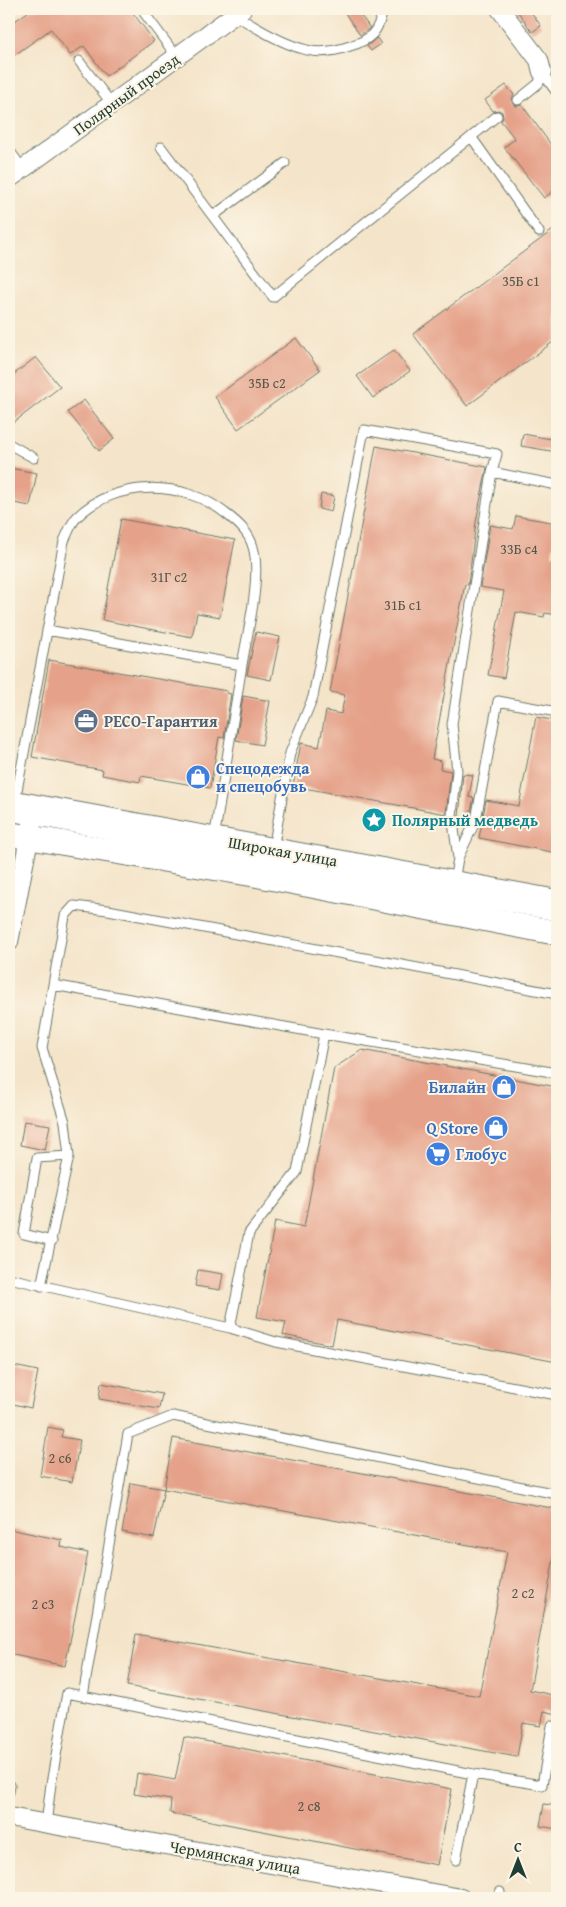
<svg xmlns="http://www.w3.org/2000/svg" width="566" height="1907" font-family="'Gentium Book Plus',serif">
  <style>
    .building { fill: #e5a189 }
    .lines { fill: none; stroke-linecap: round; stroke-linejoin: round }
    .lane-casing { stroke: #6a7768; stroke-width: 11 }
    .street-casing { stroke: #6a7768; stroke-width: 20 }
    .secondary-casing { stroke: #6a7768; stroke-width: 26 }
    .lane { stroke: #fff; stroke-width: 9 }
    .street { stroke: #fff; stroke-width: 18 }
    .secondary { stroke: #fff; stroke-width: 24 }
    .labels { text-anchor: middle; dominant-baseline: central; stroke-width: 4; stroke-linejoin: round; paint-order: stroke }
    .number-label { font-size: 14px; fill: #505649 }
    .street-label { font-size: 16px; fill: #1f3d34; stroke: #fcf5e5 }
    .service-label { font-size: 16px; font-weight: bold; fill: #4e5e75; stroke: #fcf5e5; text-anchor: start }
    .shop-label { font-size: 16px; font-weight: bold; fill: #366cbe; stroke: #fcf5e5; text-anchor: start }
    .culture-label { font-size: 16px; font-weight: bold; fill: #0d838f; stroke: #fcf5e5; text-anchor: start }
  </style>
  <rect width="100%" height="100%" fill="#fcf5e5"/>
  <filter id="ink" filterUnits="userSpaceOnUse"><feTurbulence type="fractalNoise" baseFrequency=".02" numOctaves="2"/><feDisplacementMap in="SourceGraphic" scale="10" xChannelSelector="R" yChannelSelector="G"/><feConvolveMatrix kernelMatrix="1 2 1 2 8 2 1 2 1" color-interpolation-filters="sRGB"/></filter>
  <filter id="wash" filterUnits="userSpaceOnUse"><feTurbulence type="fractalNoise" baseFrequency=".0096" numOctaves="4" result="noise"/><feDisplacementMap in="SourceGraphic" scale="20" xChannelSelector="R" yChannelSelector="G"/><feGaussianBlur stdDeviation="1.12" result="paint"/><feColorMatrix in="noise" values="0 0 0 0 0 0 0 0 0 0 0 0 0 0 0 0 0 1.4 0 .05"/><feComposite in="paint" operator="in"/></filter>
  <g filter="url(#wash)">
    <rect width="100%" height="100%" fill="#f4e4c9"/>
    <g id="blocks">
      <!-- building -->
      <path class="building" d="M32,9H130L154,41L106,76L84,46L70,55L51,29L9,59V25Z
        M342,9H356L370,28L360,35Z
        M516,9H529L541,26L532,32Z
        M377,38L381,44L371,51L367,46Z
        M506,85L514,95L512,98L513,104L516,106L522,105L557,153V188L544,198L504,147L515,139L501,121L503,118L502,112L499,110L493,111L485,100Z
        M557,227V339L467,406L413,334Z
        M296,338L320,370L238,429L215,397Z
        M394,350L410,371L373,398L357,376Z
        M36,357L60,387L9,426V378Z
        M84,400L114,439L99,451L68,412Z
        M523,434L557,440V452L521,446Z
        M376,446L487,467L476,522L468,585L465,584L432,759L441,761L440,769L451,771L446,814L293,786L301,743L319,747L326,711L341,714L345,695L330,692Z
        M9,468L37,473L30,506L9,502Z
        M321,494L334,496L331,512L319,509Z
        M516,516L557,523L552,554L557,555V615L545,613L544,617L516,612L504,678L488,675L504,591L480,587L490,525L513,529Z
        M121,519L235,540L220,617L197,613L192,637L102,620Z
        M256,632L280,637L271,680L247,675Z
        M49,660L227,691V693L231,694L224,738L219,737L210,788L141,776L140,782L102,775L103,770L32,757Z
        M243,696L270,701L262,745L236,740Z
        M536,717L557,721V853L479,838L486,800L519,806Z
        M463,774L473,775L469,797L474,798L469,819L459,817Z
        M362,1050L557,1087V1362L337,1320L332,1345L283,1335L286,1322L257,1317L275,1221L304,1227L334,1068Z
        M24,1121L50,1125L45,1150L20,1145Z
        M198,1270L223,1274L220,1290L195,1286Z
        M9,1365L38,1371L31,1408L9,1403Z
        M101,1383L162,1394L159,1409L99,1399Z
        M48,1427L63,1430L61,1437L80,1440L72,1482L40,1476Z
        M173,1438L557,1509V1540L530,1690L557,1696V1714L544,1711L541,1726L523,1723L517,1757L127,1686L136,1634L479,1696L507,1552L164,1489Z
        M131,1483L164,1489L154,1538L122,1532Z
        M9,1529L62,1540L61,1547L88,1553L65,1666L9,1654Z
        M184,1737L452,1789L437,1865L170,1813L171,1800L134,1794L137,1773L175,1780Z
        M544,1804L557,1806V1829L540,1826Z"/>
    </g>
  </g>
  <g filter="url(#ink)">
    <use href="#blocks" fill-opacity="0" stroke="#6a7768" stroke-width="1"/>
    <g class="lines">
      <defs>
        <path id="lane" d="M145,14L177,57
          M234,14C254,27 284,45 307,50C322,54 336,51 350,46C371,40 379,31 383,9
          M79,61L112,104
          M542,72L557,93
          M518,100L539,83L542,72
          M472,138L539,232
          M161,147L273,297L497,116
          M9,150L23,169
          M213,216L285,163
          M9,444L34,458
          M47,630L242,665L214,839
          M15,801L64,541C68,533 71,523 77,517C115,479 184,480 225,513C237,522 249,532 253,547C262,577 247,634 242,665
          M9,816L557,916
          M273,849L290,753L313,697L364,430L497,454L492,472L557,485
          M458,858L476,820L498,701L557,712
          M454,882L458,858L452,815L457,771L452,724L492,472
          M53,985L324,1034
          M52,1241L24,1234L37,1158L69,1156
          M9,1278L230,1328L249,1233L297,1172L324,1034L557,1073
          M41,1286L69,1156L65,1122L42,1048L65,916L74,906L108,910L557,994
          M230,1328L276,1342L557,1395
          M557,1675V1671
          M83,1696L128,1434L173,1416L557,1494
          M473,1774L542,1785L552,1726
          M9,1792L10,1785
          M46,1824L51,1784L67,1693L473,1774L456,1860
          M499,1898L500,1892"/>
        <path id="street" d="M500,9L539,60L542,72
          M9,179L242,9
          M9,942L35,807
          M9,1817L461,1898"/>
        <path id="secondary" d="M9,802L557,902
          M9,834L257,875L557,933"/>
      </defs>
      <!-- lane casing -->
      <use href="#lane" class="lane-casing"/>
      <!-- street casing -->
      <use href="#street" class="street-casing"/>
      <!-- secondary casing -->
      <use href="#secondary" class="secondary-casing"/>
      <!-- lane -->
      <use href="#lane" class="lane"/>
      <!-- street -->
      <use href="#street" class="street"/>
      <!-- secondary -->
      <use href="#secondary" class="secondary"/>
    </g>
  </g>
  <!-- icons -->
  <defs>
    <symbol id="office-disc" viewBox="-11 -11 22 22"><circle r="9.5" fill="#5c6f8a" stroke="#fcf5e5"/><path d="M-6-3h4V-5.5h4V-3h4V5H-6ZM-1-4.5V-3h2v-1.5ZM-6 0V1H6V0Z" fill="#fff"/></symbol>
    <symbol id="shop-disc" viewBox="-11 -11 22 22"><circle r="9.5" fill="#3f7fe0" stroke="#fcf5e5"/><path d="M-5-2.5h2.3a2.7 3.5 0 0 1 5.4 0H5L5.5 6h-11ZM-1.5-2.5h3a1.5 2.3 0 0 0-3 0Z" fill="#fff"/></symbol>
    <symbol id="sight-disc" viewBox="-11 -11 22 22"><circle r="9.5" fill="#0f9aa8" stroke="#fcf5e5"/><path d="M0-6L1.8-2.2L6-1.7L2.9 1.2L3.7 5.4L0 3.3L-3.7 5.4L-2.9 1.2L-6-1.7L-1.8-2.2Z" fill="#fff"/></symbol>
    <symbol id="supermarket-disc" viewBox="-11 -11 22 22"><circle r="9.5" fill="#3f7fe0" stroke="#fcf5e5"/><path d="M-6-5.5h2.5l.6 2H6L4.5 2H-2.5L-4.4-4H-6ZM-1.5 3.2a1.3 1.3 0 1 0 .1 0ZM3 3.2a1.3 1.3 0 1 0 .1 0Z" fill="#fff"/></symbol>
  </defs>
  <g fill-rule="evenodd">
    <use href="#office-disc" x="72" y="707" width="28" height="28"/>
    <use href="#shop-disc" x="184" y="763" width="28" height="28"/>
    <use href="#sight-disc" x="360" y="806" width="28" height="28"/>
    <use href="#shop-disc" x="490" y="1073" width="28" height="28"/>
    <use href="#shop-disc" x="482" y="1114" width="28" height="28"/>
    <use href="#supermarket-disc" x="424" y="1140" width="28" height="28"/>
  </g>
  <g class="labels">
    <!-- number labels -->
    <g class="number-label">
      <text x="521" y="281">35Б с1</text>
      <text x="267" y="383">35Б с2</text>
      <text x="519" y="549">33Б с4</text>
      <text x="169" y="577">31Г с2</text>
      <text x="403" y="605">31Б c1</text>
      <text x="60" y="1458">2 с6</text>
      <text x="523" y="1593">2 с2</text>
      <text x="43" y="1604">2 с3</text>
      <text x="309" y="1806">2 с8</text>
    </g>
    <!-- street labels -->
    <g class="street-label">
      <text transform="translate(126 94) rotate(-36)">Полярный проезд</text>
      <text transform="translate(283 851) rotate(10)">Широкая улица</text>
      <text transform="translate(235 1857) rotate(10)">Чермянская улица</text>
    </g>
    <!-- service labels -->
    <g class="service-label">
      <text x="104" y="721">РЕСО-Гарантия</text>
    </g>
    <!-- shop labels -->
    <g class="shop-label">
      <text x="216" y="768">Спецодежда<tspan x="216" dy="18">и спецобувь</tspan></text>
      <text x="486" y="1087" text-anchor="end">Билайн</text>
      <text x="478" y="1128" text-anchor="end">Q Store</text>
      <text x="456" y="1154">Глобус</text>
    </g>
    <!-- culture labels -->
    <g class="culture-label">
      <text x="392" y="820">Полярный медведь</text>
    </g>
  </g>
  <!-- margin -->
  <rect width="566" height="1907" fill="none" stroke="#fcf5e5" stroke-width="30"/>
  <!-- north arrow -->
  <g transform="translate(518 1860)" stroke="#fcf5e5" stroke-width="4" paint-order="stroke">
  <path d="M0-4L9 19L0 12L-9 19Z" fill="#1f3d34"/>
  <text y="-8" font-size="14" font-weight="bold" text-anchor="middle" fill="#1f3d34">С</text>
  </g>
</svg>
